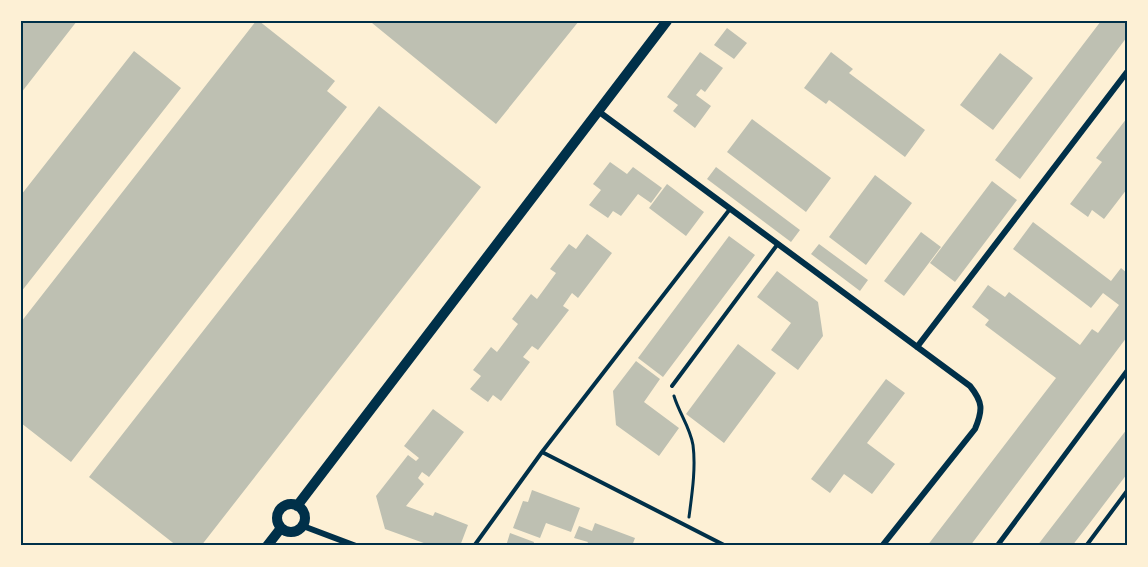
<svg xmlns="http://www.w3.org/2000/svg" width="1148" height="567" font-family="Ubuntu,sans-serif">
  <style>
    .building { fill: #bec0b2 }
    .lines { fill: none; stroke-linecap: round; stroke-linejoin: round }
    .path { stroke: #003049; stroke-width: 3 }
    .service { stroke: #003049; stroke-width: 4 }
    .pedestrian { stroke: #003049; stroke-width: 5 }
    .minor { stroke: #003049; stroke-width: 6 }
    .secondary { stroke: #003049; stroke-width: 10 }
    .neatline { fill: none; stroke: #003049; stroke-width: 2 }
  </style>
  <rect width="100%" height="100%" fill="#fdf0d5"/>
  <!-- building -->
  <path class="building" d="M21,21H77L21,93Z
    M256,21H259L335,81L327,91L347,107L71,462L21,423V322Z
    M374,21H579L496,124L372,23Z
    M1101,21H1126L1127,37L1020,179L995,160Z
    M727,28L747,43L734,59L714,45Z
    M134,51L181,88L21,292V195Z
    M700,52L723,68L705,92L701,89L696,95L711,106L695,128L673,111L678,105L667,97Z
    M831,52L853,69L849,73L925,130L905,157L829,100L826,104L804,88Z
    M1000,53L1033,78L993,130L960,105Z
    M379,106L481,187L201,546H177L89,477Z
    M1127,118V189L1104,219L1092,210L1088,217L1070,204L1102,162L1096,158Z
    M752,119L831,178L806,212L727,152Z
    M610,162L627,174L633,167L662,188L651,203L638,194L621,216L613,211L608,218L589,205L601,190L593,184Z
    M716,167L800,230L791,242L707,179Z
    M875,175L912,203L866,265L829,237Z
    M992,181L1017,200L955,282L930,263Z
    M667,184L704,212L686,236L649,208Z
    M1033,222L1111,281L1121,268L1127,273V337L970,546H927L1056,378L985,325L989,320L972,307L988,285L1005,297L1009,292L1080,345L1092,329L1098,333L1119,305L1103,293L1091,308L1013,249Z
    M921,232L941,247L904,296L884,281Z
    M587,234L612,253L578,298L572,293L563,306L569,310L538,350L532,346L523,357L530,362L501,401L493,395L488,402L470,389L481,376L473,370L491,347L497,352L518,324L512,319L531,294L537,299L556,273L550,269L569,244L576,249Z
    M729,236L755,255L663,377L638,358Z
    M819,244L868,280L860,291L811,254Z
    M777,271L818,302L823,336L798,370L771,350L791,323L757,297Z
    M738,344L776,373L724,443L686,414Z
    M636,361L660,379L644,402L679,428L659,456L616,425L613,391Z
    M886,379L905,393L867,443L895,464L872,494L844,474L830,493L811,479Z
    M433,409L464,432L429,477L422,472L418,478L424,484L406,506L433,516L435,512L468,525L460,546H432L385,529L376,496L408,455L416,461L419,458L404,446Z
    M1127,429V474L1089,524L1072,546H1037Z
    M532,490L580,508L571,532L546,523L540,538L513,528L523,501L528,502Z
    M595,523L635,538L632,546H586L588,542L574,538L579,526L592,531Z
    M510,533L534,542L533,546H506Z"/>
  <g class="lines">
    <!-- path -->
    <path class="path" d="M674,396C679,413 690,427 693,445C696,468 692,494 689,517"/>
    <!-- service -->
    <path class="service" d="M672,386L777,245
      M542,452L726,546
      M474,546L542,452L730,209
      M1086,546L1127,491"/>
    <!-- pedestrian -->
    <path class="pedestrian" d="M997,546L1127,371"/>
    <!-- minor -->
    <path class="minor" d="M598,111L970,386C983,402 983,410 975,429L882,546
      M917,347L1127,72
      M303,526L356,546"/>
    <!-- secondary -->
    <path class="secondary" d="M277 518a14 14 0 1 1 28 0a14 14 0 1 1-28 0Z
      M297,506L667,21
      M267,546L281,528"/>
  </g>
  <!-- border -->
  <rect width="1148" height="567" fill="none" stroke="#fdf0d5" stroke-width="45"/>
  <rect x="22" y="22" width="1104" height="522" class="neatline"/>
</svg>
